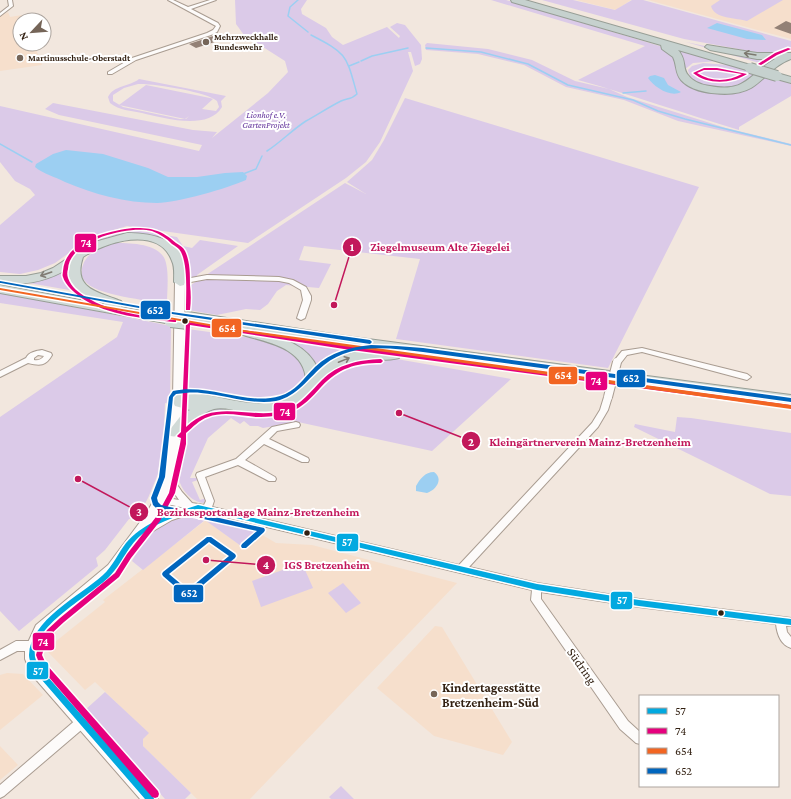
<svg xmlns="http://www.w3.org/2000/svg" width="791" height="799" font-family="'Crimson Pro',serif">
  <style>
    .built { fill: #f6dfcc }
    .green { fill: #dbcae8; fill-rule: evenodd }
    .water { fill: #9ccff2 }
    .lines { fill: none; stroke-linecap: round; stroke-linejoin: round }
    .stream { stroke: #9ccff2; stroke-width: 1.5 }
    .building { fill: #938176 }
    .minor-casing { stroke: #a99c91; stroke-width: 2 }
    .tertiary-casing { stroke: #a99c91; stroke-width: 2 }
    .trunk-casing { stroke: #979e96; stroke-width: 2 }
    .motorway-casing { stroke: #979e96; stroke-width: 2 }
    .minor { fill: #fdfbfa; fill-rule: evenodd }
    .tertiary { fill: #fdfbfa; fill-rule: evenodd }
    .trunk { fill: #d1dad7; fill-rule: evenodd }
    .motorway { fill: #c6d1ce; fill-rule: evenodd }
    .minor-bridge-casing { stroke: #a99c91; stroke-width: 10; stroke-linecap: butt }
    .trunk-bridge-casing { stroke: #979e96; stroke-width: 16; stroke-linecap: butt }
    .motorway-bridge-casing { stroke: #979e96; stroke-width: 12; stroke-linecap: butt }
    .minor-bridge { stroke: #fdfbfa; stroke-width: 8 }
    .trunk-bridge { stroke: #d1dad7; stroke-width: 14 }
    .motorway-bridge { stroke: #c6d1ce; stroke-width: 10 }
    .bus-1-casing { stroke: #fff; stroke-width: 3 }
    .bus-2-casing { stroke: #fff; stroke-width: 3 }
    .bus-3-casing { stroke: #fff; stroke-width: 3 }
    .bus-4-casing { stroke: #fff; stroke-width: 3 }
    .bus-1 { fill: #02a9e0; fill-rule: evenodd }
    .bus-2 { fill: #e6007e; fill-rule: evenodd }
    .bus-3 { fill: #f26522; fill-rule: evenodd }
    .bus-4 { fill: #0065bd; fill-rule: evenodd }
    .oneway { stroke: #7c786f }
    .oneway2 { stroke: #817c74 }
    .poi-dot { fill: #756558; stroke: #fff; stroke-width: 1.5 }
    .bus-dot { fill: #311f10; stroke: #fff; stroke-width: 1.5 }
    .labels { text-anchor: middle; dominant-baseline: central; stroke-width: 4; stroke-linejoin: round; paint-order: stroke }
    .far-poi-label { font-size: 9px; font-weight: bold; fill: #311f10; stroke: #fff; text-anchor: start }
    .far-park-label { font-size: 9px; font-style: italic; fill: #5f2e99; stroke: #fff }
    .near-street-label { font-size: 13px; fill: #311f10; stroke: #fff }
    .near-poi-label { font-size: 13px; font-weight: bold; fill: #311f10; stroke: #fff; text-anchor: start }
    .leader { fill: none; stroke: #c2185b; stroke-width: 1.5 }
    .callout-dot { fill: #c2185b; stroke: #fff; stroke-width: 1.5 }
    .mark-label { font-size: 12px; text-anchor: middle; font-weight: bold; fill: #fff }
    .callout-label { font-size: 12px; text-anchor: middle; font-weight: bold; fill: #c2185b; stroke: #fff; stroke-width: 4; stroke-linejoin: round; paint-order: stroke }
    .line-badge { stroke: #fff; stroke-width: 1.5 }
    .badge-label { font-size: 11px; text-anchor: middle; font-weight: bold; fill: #fff }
  </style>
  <rect width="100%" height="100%" fill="#f2e7de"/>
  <!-- built -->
  <path class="built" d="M576,0H631L616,10Z
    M648,0H791V39L761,31Z
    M8,12L10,17L22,15L24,20H20V44H34L42,65L0,71V16Z
    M206,520L241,546H245L259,533L276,543L312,545L457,583L250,799H197L143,746V739L148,733L95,682L85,690L48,652L50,646L105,602L103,600Z
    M435,626L442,627L512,742L503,755L434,736L377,688Z
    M7,673L23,674L43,695L0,730V675Z
    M0,746L18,765L0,780Z"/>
  <!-- green -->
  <path class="green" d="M235,0H307L301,9L302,14L326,28L332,37L343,45L387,27L399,38L400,36L390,27L397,23L405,25L421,45L422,59L420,64L415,66L411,52H408L413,71L380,142L366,162L346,178L248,243L127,226L91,237L55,263L38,270L20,274L0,272V225L35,195L30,189L15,181L0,162V106L199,151L202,145L59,115L45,109L53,103L193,130L217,132L212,138L268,93L288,72L285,61L244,35L236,24Z
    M491,0H506L663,47L673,52L684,79L728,92L765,75L791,84V96L739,127V130C685,114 633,95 578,80L645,46Z
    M542,0H573L615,10L632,0H643L791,41V51L760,53L684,39Z
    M720,0H783L747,21C737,18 714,19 711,6Z
    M686,42L747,55L779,57L767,65Z
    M427,43L488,49L532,60L575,81L609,89L627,97L726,128L791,144V146L678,121L624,100L566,87L524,65L478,54L426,50L425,45Z
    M668,47L718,61L693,63L684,70Z
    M703,63L729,65L757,73C751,77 745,83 738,85C724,90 697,88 689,74L688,70L692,66Z
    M139,79L226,96L221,101L222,107C208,131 164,118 142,113C132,111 118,110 110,103L108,97C114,85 129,87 139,79ZM138,84C152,83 208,92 217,101L219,107L216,111L202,109L213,99L210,98L146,85L119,105L185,119L189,116L186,119H180L123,107L113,101V95L124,88Z
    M405,98L699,187L608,368L396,339L420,259L304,246L299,260L331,264L319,288L286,285L277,291L268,304L260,310L246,309L217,315L188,310V287L345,183L366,194L347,182L372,160L384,140Z
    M129,229L177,237L183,246L192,248L200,240L238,246L197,275V277H186L171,245C155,242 138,236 122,235C100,235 81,252 64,264L61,262C82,245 101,232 129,229Z
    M115,243C130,243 162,243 166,263C169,276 167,291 167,304C149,300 94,296 84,280C81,276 81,270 83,265C87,252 102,247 115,243Z
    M67,266L81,292L23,282Z
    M0,292L171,326L170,404L165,403L164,429L158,474L148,498L138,517L129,519L105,550L96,558L98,566L19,631L0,611V417L117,337L123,322L0,303Z
    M188,329L252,338L274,344L302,356L308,384L289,400L259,405L196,394L187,388Z
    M285,341L364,353L317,373C315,355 299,349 285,341Z
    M385,357L511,379L432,451L298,422L263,428L258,426H250L244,421L240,424L231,418L208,438L190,478H197L198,480L192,482L200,500L206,498L204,503C192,502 182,491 179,480L186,429L199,412L219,407L265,411L323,377L345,361Z
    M677,417L691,418L791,433V496L770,494L634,427L635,424L675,432Z
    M195,515L254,527L258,529L259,533L245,546H241L205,520L143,570L132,561L147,534L170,521Z
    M302,563L313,588L261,607L252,581Z
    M343,583L361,603L346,613L328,593Z
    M105,692L149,733L143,739V746L191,793L185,799H165L85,710Z
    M341,786L354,799H331L329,797Z"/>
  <!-- water -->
  <path class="water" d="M717,23L762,35L766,40L747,39L707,28Z
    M655,75L664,78L668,85L681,92C671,98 654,87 648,78L650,76Z
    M66,150L103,154L148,168L168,177H197L225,173L243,172L247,176L246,180C228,188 177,203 157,203C126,203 93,194 65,182C56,177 43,174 35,167L36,164L53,154Z
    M434,472C444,479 436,490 427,493L416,491V486C420,479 425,472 434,472Z"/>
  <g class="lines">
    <!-- stream -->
    <path class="stream" d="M298,0L290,7L288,16L308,32
      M426,48L481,52L528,64L568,85L633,100L658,111L685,119L791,145
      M361,61L372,56L408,48
      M349,66L359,62
      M623,93L646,91
      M0,144L32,162
      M267,151C281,142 292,130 306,121C317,115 329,107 341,101C347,98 351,100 357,94C346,55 348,54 311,35
      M243,174L256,169L262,156"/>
  </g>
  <!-- building -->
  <path class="building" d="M786,21L791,23V34L774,28Z
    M213,36L221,40L196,48L189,44Z"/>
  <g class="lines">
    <defs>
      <path id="minor" d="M8,0H12L13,6L0,16V13L9,6Z
        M168,0H173L188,7L210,0H216L191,9L218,23L220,26L217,32L211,35L136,60L112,74H108V72L132,58L207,33L213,30L216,26Z
        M207,275L279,277L293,280L306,287L311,296V300L305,318L301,320L297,318L303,300L301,290L289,283L279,281L207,279L180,284L177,282L180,280Z
        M642,348L747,374L751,377L747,380L642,352L627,355L620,364L617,365L613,362L622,351Z
        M42,350L51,353L52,355C46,366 40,366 28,363L0,377V371L26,358C29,352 36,351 42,350ZM38,355L44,356C42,359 38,361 34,360V358Z
        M608,394L612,397L608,410L598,427L469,567L537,583L639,599L791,618V626H786L787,632L791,637V648C781,645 777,634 776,624L639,607L541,592V599L628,721L640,732V744L636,743L620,729L533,603L531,600L532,590L199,511L172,520L143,537L140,538L137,537L135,534L137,531L166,514L185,508L158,502L157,500L158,498L161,497L179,500L166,481L165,479L166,477H172L182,492L192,503L204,505L206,501L196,475L197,473L236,459L272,427L296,422L299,423L300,425L299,427L277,431L269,439L308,458L309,460L308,462H302L264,444L245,460L275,477L276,479L275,481H269L238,465L205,477L214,501L212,507L459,565L592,423L600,410L604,397Z
        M16,641H32L36,643L37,646L36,649L32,651H17L0,660V650Z
        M82,717L86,718L87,722L86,726L4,796L0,798V785L78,718Z"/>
      <path id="tertiary" d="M180,279L185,282L183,398L178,460L171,491L154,520L118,573L46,633L39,649V659L42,665L156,793L158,799H140L32,675L25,659V649L36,625L108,565L146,514L159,491L166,460L173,398L175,282Z"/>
      <path id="trunk" d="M127,233C152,233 183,239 186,269C186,274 187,280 184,285L180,286L174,282C174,275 175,267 172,261C159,225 105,242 83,257C72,289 98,292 121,301L123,304L121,307L176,317L177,320L176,323L171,324L0,293V285L107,305C90,297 68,291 67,269C47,282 24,285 0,284V276H26L41,273L53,268L91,243Z
        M188,312L345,336L791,395V405L396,351L401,355L399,358C380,363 362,355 342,366C318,378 309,404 281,411C268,414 255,414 242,412C233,410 223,407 214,409C209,410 198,417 193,421C185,427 183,439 170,436L168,432L183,413L190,410L175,406L171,398L173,395C184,392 196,393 206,395C246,402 275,415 306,381C305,347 266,342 239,334L238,331L240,328L184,319L182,316L184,313ZM257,331L390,350C365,349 339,352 318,369C307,344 282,338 257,331Z"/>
      <path id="motorway" d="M511,0H525L754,66L755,68L750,71L678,50C687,60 682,68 688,75C693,82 702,85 710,86C746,93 748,75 775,59H757L710,50L705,47L707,45L757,53H791V59C774,65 765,79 751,88C734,98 694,95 681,80C675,73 677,65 673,57L662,49L661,45L512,2Z
        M777,73L791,77V83L773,78L772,76Z"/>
    </defs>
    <!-- minor casing -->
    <use href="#minor" class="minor-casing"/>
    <!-- tertiary casing -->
    <use href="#tertiary" class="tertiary-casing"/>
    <!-- trunk casing -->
    <use href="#trunk" class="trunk-casing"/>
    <!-- motorway casing -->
    <use href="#motorway" class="motorway-casing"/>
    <!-- minor -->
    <use href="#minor" class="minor"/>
    <!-- tertiary -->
    <use href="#tertiary" class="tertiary"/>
    <!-- trunk -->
    <use href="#trunk" class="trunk"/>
    <!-- motorway -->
    <use href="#motorway" class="motorway"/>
    <defs>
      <path id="minor-bridge" d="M608,397L617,362"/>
      <path id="trunk-bridge" d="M171,320L188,322"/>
      <path id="motorway-bridge" d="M750,68L777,76"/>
    </defs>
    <!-- minor-bridge casing -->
    <use href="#minor-bridge" class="minor-bridge-casing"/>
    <!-- trunk-bridge casing -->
    <use href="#trunk-bridge" class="trunk-bridge-casing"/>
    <!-- motorway-bridge casing -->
    <use href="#motorway-bridge" class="motorway-bridge-casing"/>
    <!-- minor-bridge -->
    <use href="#minor-bridge" class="minor-bridge"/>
    <!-- trunk-bridge -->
    <use href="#trunk-bridge" class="trunk-bridge"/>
    <!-- motorway-bridge -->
    <use href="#motorway-bridge" class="motorway-bridge"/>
    <defs>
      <path id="bus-1" d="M198,505L537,584L639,600L791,619V625L639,606L537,590L198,509C180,515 161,521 145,532C127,545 123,563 109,577C90,596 31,626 35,657C36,661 38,665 40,668L153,796L154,799H145L35,672C33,667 29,661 29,655C30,620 80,596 103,575C113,566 118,553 126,543C144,522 173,513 198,505Z"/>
      <path id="bus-2" d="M788,48L791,49L777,55L761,65L758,64L775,53Z
        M704,68H717L747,74C731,84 708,85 693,73ZM704,70H717L742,74C727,82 711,82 697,73Z
        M133,228C153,228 161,230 176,243C179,245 183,247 185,251C190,261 190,274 190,285C191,293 191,302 190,310H186V309C186,293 188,266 181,252C179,248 175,246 172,244C166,238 160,234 152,231C129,225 69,240 68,269C67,272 67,275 68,278C71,287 79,293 86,297C111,313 146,316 174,320H176V322H174C146,319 107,315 83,299C76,294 65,285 63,277C62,275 63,273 63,271C65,240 109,231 133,228Z
        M186,322H188L344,345L790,405L791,406V408L344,349L190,325L186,427C216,397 251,421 286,410C301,405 311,391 322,380C338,364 359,360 381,359L383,361L381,363C355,363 339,368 321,387C312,397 303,407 290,412C280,416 268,417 257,417C241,416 224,411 208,417C199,420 193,427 186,433V444L175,493L160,521L131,558L119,577L64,622L51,634L45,645L42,655L46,664L158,791L159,794L158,797L155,798L152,797L41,668L36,655L39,644L47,630L60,618L115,573L127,554L156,517L169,493L180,444L181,438L178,437L177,436L181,432Z"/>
      <path id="bus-3" d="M0,288L244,330L791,405V409L244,332L0,290Z"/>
      <path id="bus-4" d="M0,281L172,312L370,340L372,342L370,344L172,314L1,283H0Z
        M371,345L397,346L423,348L791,398V402L423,352C390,348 352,342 324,365C308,378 298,396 276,401C251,405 226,395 201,393C193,392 185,393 176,394L173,397L165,477L157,498L158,502L161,505L264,528L265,530L264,532L246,548H242L241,546L242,544L257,531L159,509H157L153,505L151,498L159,477L169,397L173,391C209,383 246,406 280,396C295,392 304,378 315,367C331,352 350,347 371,345Z
        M207,537H211L235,554L236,556L235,558L190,596L188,597L186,596L163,576L162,574L163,572ZM209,542L229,556L188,590L169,574Z"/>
    </defs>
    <!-- bus-1 casing -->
    <use href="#bus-1" class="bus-1-casing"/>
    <!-- bus-2 casing -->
    <use href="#bus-2" class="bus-2-casing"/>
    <!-- bus-3 casing -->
    <use href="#bus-3" class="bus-3-casing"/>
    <!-- bus-4 casing -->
    <use href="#bus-4" class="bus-4-casing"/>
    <!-- bus-1 -->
    <use href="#bus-1" class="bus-1"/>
    <!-- bus-2 -->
    <use href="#bus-2" class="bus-2"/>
    <!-- bus-3 -->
    <use href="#bus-3" class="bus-3"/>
    <!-- bus-4 -->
    <use href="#bus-4" class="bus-4"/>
  </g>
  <!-- one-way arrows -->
  <defs><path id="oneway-shaft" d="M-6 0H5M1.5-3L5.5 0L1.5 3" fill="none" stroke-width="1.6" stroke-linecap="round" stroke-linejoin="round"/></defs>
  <use class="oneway" href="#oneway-shaft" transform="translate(750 54) rotate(-171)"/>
  <g class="oneway2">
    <use href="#oneway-shaft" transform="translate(46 274) rotate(161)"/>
    <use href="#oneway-shaft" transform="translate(344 360) rotate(-22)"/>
  </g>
  <!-- markers -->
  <g class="poi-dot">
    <circle cx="206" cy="42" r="4"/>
    <circle cx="20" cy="58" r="4"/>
    <circle cx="434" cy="694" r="4"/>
  </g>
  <g class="bus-dot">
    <circle cx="185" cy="321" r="3.5"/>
    <circle cx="307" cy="533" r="3.5"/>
    <circle cx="721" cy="613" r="3.5"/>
  </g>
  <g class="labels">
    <!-- far-poi labels -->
    <g class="far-poi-label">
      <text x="214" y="37">Mehrzweckhalle<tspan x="214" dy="10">Bundeswehr</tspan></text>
      <text x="28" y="58">Martinusschule-Oberstadt</text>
    </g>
    <!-- far-park labels -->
    <g class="far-park-label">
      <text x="266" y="115">Lionhof e.V.<tspan x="266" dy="10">GartenProjekt</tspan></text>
    </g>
    <!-- near-street labels -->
    <g class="near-street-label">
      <text transform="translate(582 666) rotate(55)">Südring</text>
    </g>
    <!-- near-poi labels -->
    <g class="near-poi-label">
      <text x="442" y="687">Kindertagesstätte<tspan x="442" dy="15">Bretzenheim-Süd</tspan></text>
    </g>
  </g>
  <!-- callouts -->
  <path class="leader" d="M334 305L352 247M399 413L471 441M78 479L139 512M206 560L266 565"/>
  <g class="callout-dot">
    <circle cx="334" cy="305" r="4"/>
    <circle cx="399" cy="413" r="4"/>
    <circle cx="78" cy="479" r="4"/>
    <circle cx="206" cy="560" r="4"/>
    <circle cx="352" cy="247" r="10"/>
    <circle cx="471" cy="441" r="10"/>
    <circle cx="139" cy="512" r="10"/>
    <circle cx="266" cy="565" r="10"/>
  </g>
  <g class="mark-label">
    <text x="352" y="251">1</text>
    <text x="471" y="446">2</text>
    <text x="139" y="516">3</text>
    <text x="266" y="569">4</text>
  </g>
  <g class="callout-label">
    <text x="440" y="251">Ziegelmuseum Alte Ziegelei</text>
    <text x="590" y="446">Kleingärtnerverein Mainz-Bretzenheim</text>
    <text x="258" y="516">Bezirkssportanlage Mainz-Bretzenheim</text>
    <text x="327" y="569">IGS Bretzenheim</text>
  </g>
  <g class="line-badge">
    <rect x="74" y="233" width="23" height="20" rx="4" fill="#e6007e"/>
    <rect x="140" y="300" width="31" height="20" rx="4" fill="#0065bd"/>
    <rect x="211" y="318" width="31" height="20" rx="4" fill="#f26522"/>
    <rect x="548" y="366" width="30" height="19" rx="4" fill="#f26522"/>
    <rect x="616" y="369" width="30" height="19" rx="4" fill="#0065bd"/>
    <rect x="585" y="371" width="23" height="20" rx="4" fill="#e6007e"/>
    <rect x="273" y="402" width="23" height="19" rx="4" fill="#e6007e"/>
    <rect x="336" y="533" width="23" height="19" rx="4" fill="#02a9e0"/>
    <rect x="173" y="584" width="31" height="19" rx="4" fill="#0065bd"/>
    <rect x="610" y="591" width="23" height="19" rx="4" fill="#02a9e0"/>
    <rect x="32" y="632" width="23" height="19" rx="4" fill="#e6007e"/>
    <rect x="26" y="661" width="23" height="19" rx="4" fill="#02a9e0"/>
  </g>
  <g class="badge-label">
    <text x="86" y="247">74</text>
    <text x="155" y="314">652</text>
    <text x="227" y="332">654</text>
    <text x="563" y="379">654</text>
    <text x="631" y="382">652</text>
    <text x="596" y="385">74</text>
    <text x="285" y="416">74</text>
    <text x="347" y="546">57</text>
    <text x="189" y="597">652</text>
    <text x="622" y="604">57</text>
    <text x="43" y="646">74</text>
    <text x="38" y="675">57</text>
  </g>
  <!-- legend -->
  <rect x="639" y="695" width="140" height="92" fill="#ffffff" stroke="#ada59f"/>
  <rect x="647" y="708" width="20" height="6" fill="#02a9e0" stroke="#ada59f"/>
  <text x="675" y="715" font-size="12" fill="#311f10">57</text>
  <rect x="647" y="728" width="20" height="6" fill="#e6007e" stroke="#ada59f"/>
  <text x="675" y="735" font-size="12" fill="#311f10">74</text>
  <rect x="647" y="748" width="20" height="6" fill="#f26522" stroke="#ada59f"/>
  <text x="675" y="755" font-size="12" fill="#311f10">654</text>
  <rect x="647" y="768" width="20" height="6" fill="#0065bd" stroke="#ada59f"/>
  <text x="675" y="775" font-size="12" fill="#311f10">652</text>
  <!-- north arrow -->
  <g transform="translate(32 32) rotate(244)"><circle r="19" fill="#ffffff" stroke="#ada59f"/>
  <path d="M0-3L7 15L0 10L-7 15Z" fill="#756558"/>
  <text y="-6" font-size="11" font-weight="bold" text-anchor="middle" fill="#311f10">N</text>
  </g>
</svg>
